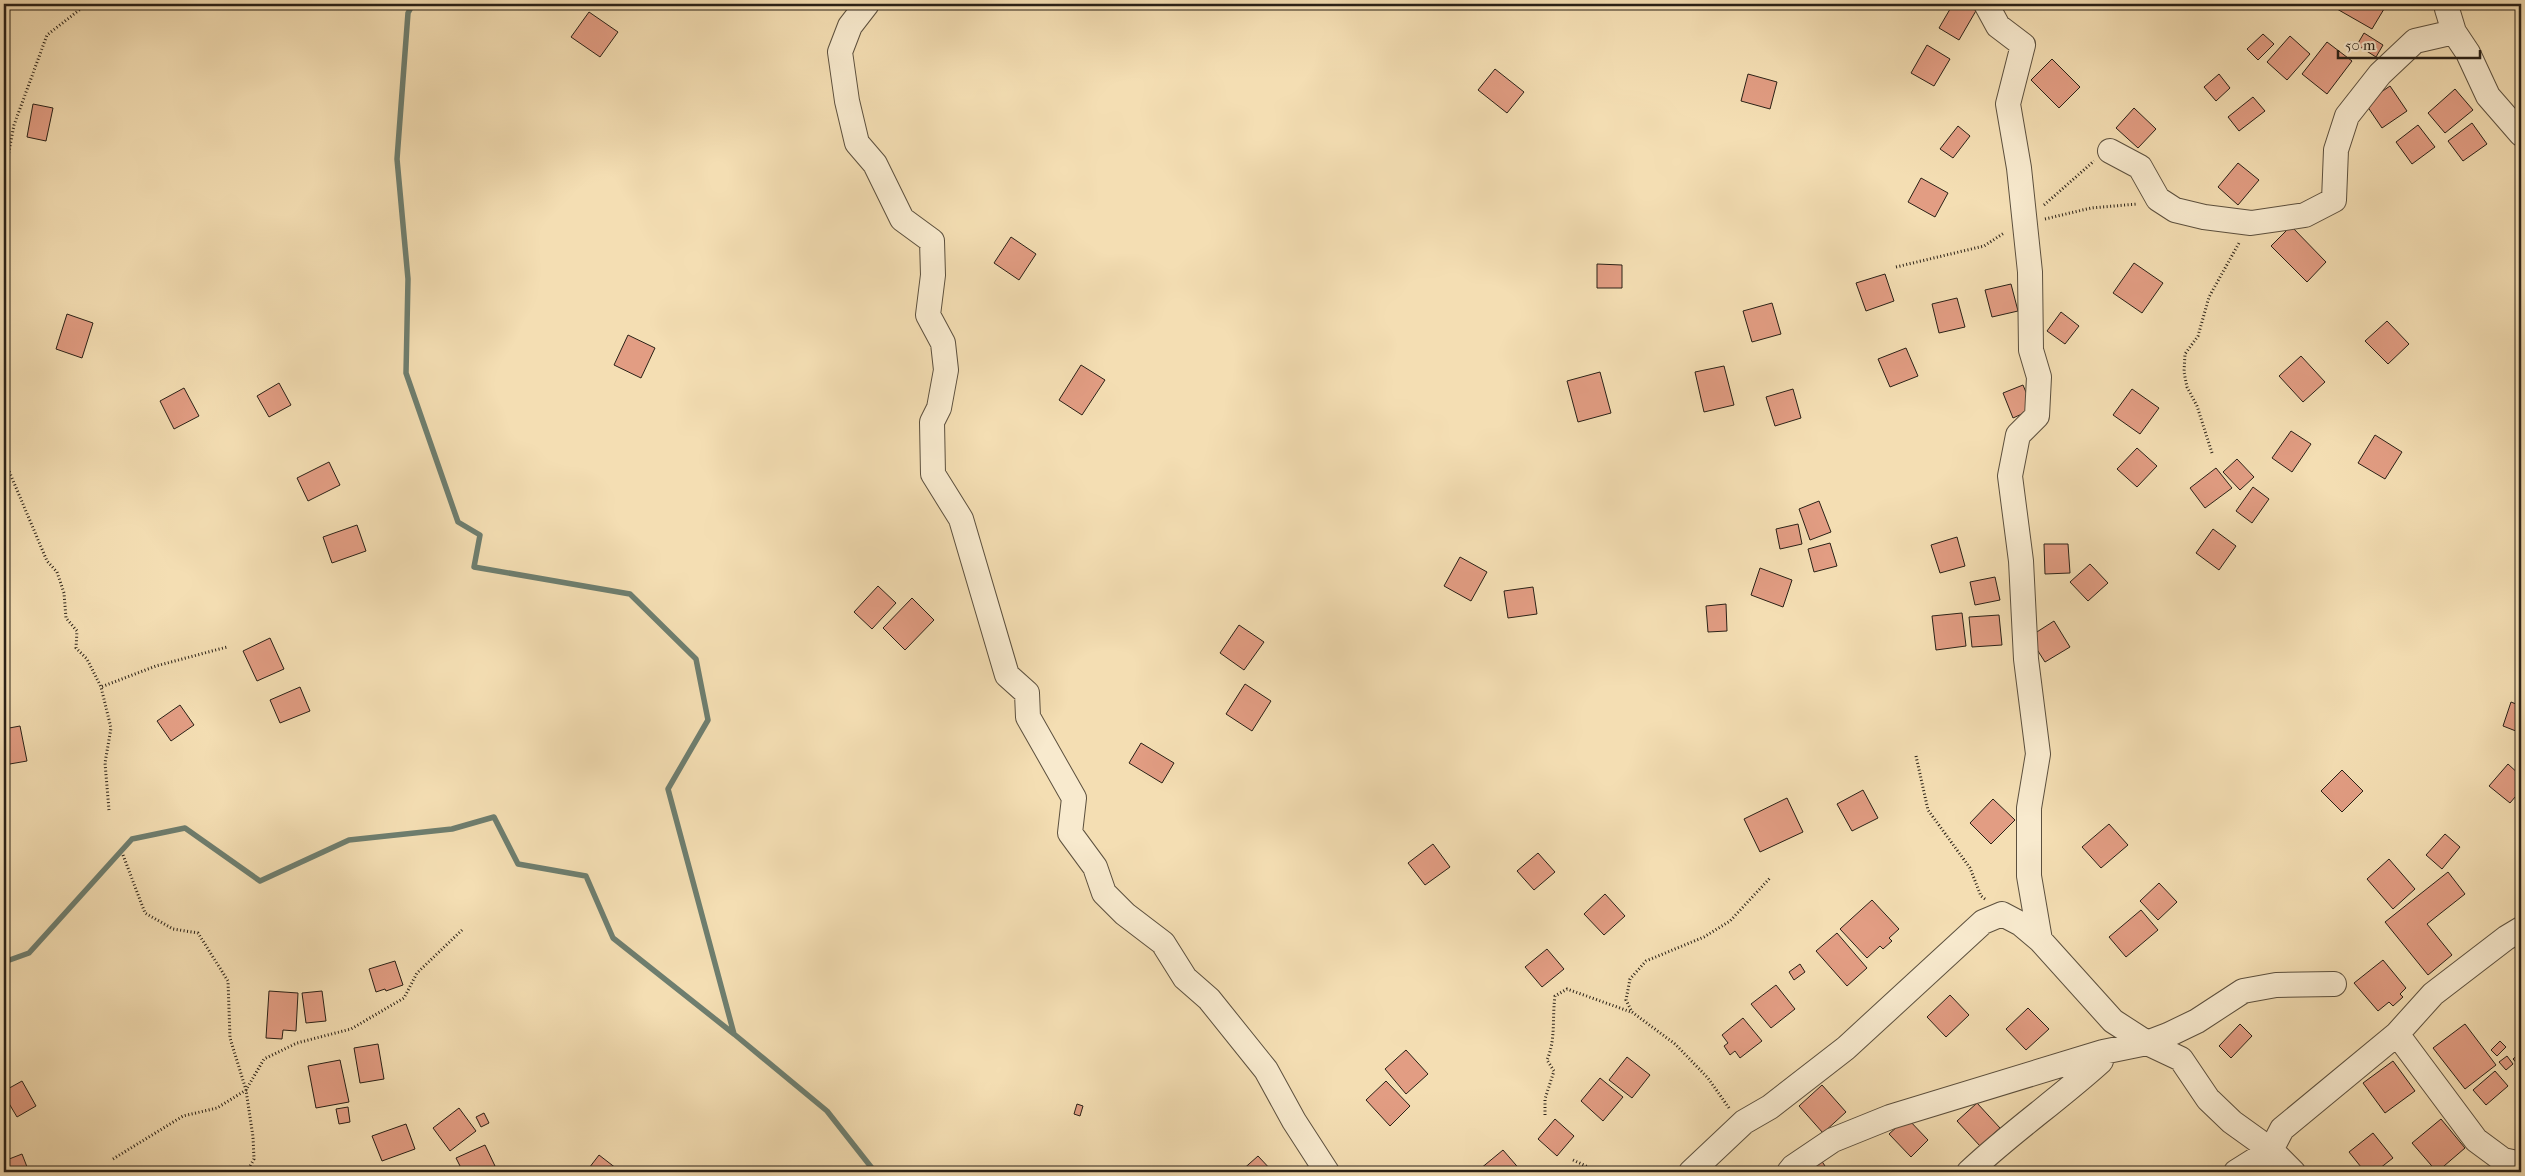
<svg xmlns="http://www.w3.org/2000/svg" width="2525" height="1176" font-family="'IM FELL French Canon',serif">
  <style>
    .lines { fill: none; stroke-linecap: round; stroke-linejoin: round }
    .stream { stroke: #6e7e6f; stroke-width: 5.5 }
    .building { fill: #e29d83; stroke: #2a2117 }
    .minor-casing { stroke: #5c503e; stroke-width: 26 }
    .path { stroke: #2a2117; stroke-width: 3; stroke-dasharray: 1 2.5; stroke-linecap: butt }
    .minor { stroke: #f8eace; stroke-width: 24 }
  </style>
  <rect width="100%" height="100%" fill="#f4deb3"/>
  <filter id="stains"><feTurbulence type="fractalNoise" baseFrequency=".004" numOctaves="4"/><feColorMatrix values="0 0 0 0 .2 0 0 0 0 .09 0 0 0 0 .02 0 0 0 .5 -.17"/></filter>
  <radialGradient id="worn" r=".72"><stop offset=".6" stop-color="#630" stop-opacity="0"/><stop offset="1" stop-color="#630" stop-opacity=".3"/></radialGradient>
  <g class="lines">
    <!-- stream -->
    <path class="stream" d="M413,4L408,13L397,159L408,279L406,373L458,522L480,535L474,567L630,594L696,659L708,720L668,789L734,1034L827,1111L875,1172
      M4,962L29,953L132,839L185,828L260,881L349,840L452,829L494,817L518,864L586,876L613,938L734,1034"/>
  </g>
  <!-- building -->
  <path class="building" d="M1953,4H1968L1977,9L1959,40L1939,28Z
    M2340,4H2387L2372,29L2337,9Z
    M2507,4H2521V13Z
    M589,12L618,32L600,57L571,37Z
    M2364,33L2383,45L2376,57L2357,45Z
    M2263,34L2274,44L2258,60L2247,49Z
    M2290,36L2310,54L2287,80L2267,62Z
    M2327,42L2352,61L2327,94L2302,74Z
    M1927,45L1950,59L1934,86L1911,73Z
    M2052,59L2080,87L2059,108L2031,80Z
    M1495,69L1524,92L1507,113L1478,90Z
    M1748,74L1777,82L1770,109L1741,101Z
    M2219,74L2230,88L2216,101L2204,87Z
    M2390,86L2407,111L2382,128L2365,103Z
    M2455,89L2473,110L2445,133L2428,113Z
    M2253,97L2265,111L2239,131L2228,117Z
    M33,104L53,108L46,141L27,137Z
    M2134,108L2156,129L2138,148L2116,128Z
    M2472,123L2487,144L2463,161L2448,141Z
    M2418,125L2435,147L2412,164L2396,142Z
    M1958,126L1970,136L1953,158L1940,149Z
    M2238,163L2259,180L2238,205L2218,187Z
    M1921,178L1948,193L1935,217L1908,202Z
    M2291,226L2326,262L2307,282L2271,246Z
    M1011,237L1036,254L1019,280L994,263Z
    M2134,263L2163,283L2142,313L2113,293Z
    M1597,264L1622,265V288H1597Z
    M1885,274L1894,301L1866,311L1856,283Z
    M2011,284L2018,311L1992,317L1985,290Z
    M1957,298L1965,327L1939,333L1932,304Z
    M1772,303L1781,334L1752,342L1743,311Z
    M2061,312L2079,326L2065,344L2047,331Z
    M67,314L93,323L82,358L56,349Z
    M2387,321L2409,344L2388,364L2365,341Z
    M628,335L655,348L641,378L614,365Z
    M1906,348L1918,376L1890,387L1878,359Z
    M2301,356L2325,382L2303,402L2279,376Z
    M1081,365L1105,380L1082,415L1059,400Z
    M1724,366L1734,405L1704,412L1695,372Z
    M1600,372L1611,413L1578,422L1567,381Z
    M279,383L291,405L269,417L257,396Z
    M2023,385L2033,409L2013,418L2003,393Z
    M184,388L199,416L174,429L160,401Z
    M1793,389L1801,418L1775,426L1766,397Z
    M2132,389L2159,408L2140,434L2113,415Z
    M2521,396V417L2517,416Z
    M2291,431L2311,444L2292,472L2272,458Z
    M2375,435L2402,452L2385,479L2358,463Z
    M2137,448L2157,466L2137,487L2117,469Z
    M2237,459L2254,477L2240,490L2223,472Z
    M329,462L340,485L308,501L297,478Z
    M2216,468L2232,488L2205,508L2190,488Z
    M2253,487L2269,499L2252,523L2236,511Z
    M1819,501L1831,532L1810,540L1799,509Z
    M1798,524L1802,544L1780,549L1776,529Z
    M357,525L366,551L332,563L323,537Z
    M2213,529L2236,546L2219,570L2196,553Z
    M1957,537L1965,566L1940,573L1931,545Z
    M1830,543L1837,566L1814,572L1808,549Z
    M2044,544H2068L2070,573L2045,574Z
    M1460,557L1487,572L1471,601L1444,586Z
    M2090,564L2108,583L2088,601L2070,582Z
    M1760,568L1792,580L1783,607L1751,595Z
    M1995,577L2000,600L1975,605L1970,582Z
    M878,586L896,603L872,629L854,612Z
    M1533,587L1537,614L1508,618L1504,591Z
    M912,598L934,620L905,650L883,628Z
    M1726,604L1727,631L1708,632L1706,606Z
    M1962,613L1966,646L1936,650L1932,616Z
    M1999,615L2002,645L1972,647L1969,617Z
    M2054,621L2070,647L2045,662L2029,637Z
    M1239,625L1264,642L1244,670L1220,653Z
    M270,638L284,669L257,681L243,651Z
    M1245,684L1271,701L1252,731L1226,714Z
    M300,687L310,711L280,723L270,700Z
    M2511,702L2521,706V733L2503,726Z
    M180,705L194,725L171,741L157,721Z
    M20,726L27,761L4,765V729Z
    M1141,743L1174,763L1162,783L1129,763Z
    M2508,764L2521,776V790L2510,803L2489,786Z
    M2342,770L2363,791L2342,812L2321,791Z
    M1863,790L1878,818L1852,831L1837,804Z
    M1787,798L1803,832L1760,852L1744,819Z
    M1993,799L2015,820L1991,844L1970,823Z
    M2109,824L2128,845L2101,868L2082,847Z
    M2445,834L2460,847L2442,869L2426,855Z
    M1433,844L1450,867L1425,885L1408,863Z
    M1538,853L1555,872L1534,890L1517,871Z
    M2389,859L2415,889L2393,909L2367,879Z
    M2448,872L2465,894L2427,924L2452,955L2428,975L2385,922Z
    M2159,883L2177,902L2158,920L2140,901Z
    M1605,894L1625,916L1604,935L1584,914Z
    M1872,900L1899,929L1889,938L1892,941L1883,949L1880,946L1867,958L1840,929Z
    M2141,910L2158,930L2126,957L2109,937Z
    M1837,933L1867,968L1847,986L1816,951Z
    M1547,949L1564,969L1542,987L1525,967Z
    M2383,960L2406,988L2400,994L2403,997L2393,1006L2389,1002L2378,1011L2354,983Z
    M395,961L403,985L386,991L385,989L376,992L369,969Z
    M1800,964L1805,972L1794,980L1789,972Z
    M1776,985L1795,1009L1771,1028L1751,1004Z
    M269,991L298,993L296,1031L283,1030L282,1039L266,1038Z
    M322,991L326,1021L306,1023L302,993Z
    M1950,995L1969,1015L1946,1037L1927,1017Z
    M2028,1008L2049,1029L2026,1050L2006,1029Z
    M1743,1018L1762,1041L1740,1058L1735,1051L1730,1055L1724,1046L1728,1043L1722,1035Z
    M2240,1024L2252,1036L2231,1058L2219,1046Z
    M2465,1024L2496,1065L2465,1089L2433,1048Z
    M2500,1041L2506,1047L2497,1056L2491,1050Z
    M378,1044L384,1079L360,1083L354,1048Z
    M1406,1050L1428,1074L1406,1094L1385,1069Z
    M2521,1052V1068L2513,1059Z
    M2507,1056L2513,1064L2506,1070L2499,1062Z
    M1627,1057L1650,1075L1632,1098L1609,1080Z
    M340,1060L349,1102L316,1108L308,1066Z
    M2393,1061L2415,1091L2385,1113L2363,1083Z
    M2495,1071L2508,1086L2486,1105L2473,1090Z
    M1600,1078L1623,1097L1603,1121L1581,1101Z
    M22,1081L36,1106L17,1117L4,1095V1091Z
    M1386,1081L1410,1106L1390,1126L1366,1100Z
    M1822,1085L1846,1112L1823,1133L1799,1106Z
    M1977,1103L2000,1128L1980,1146L1957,1121Z
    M1077,1104L1083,1106L1080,1116L1074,1114Z
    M348,1107L350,1122L339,1124L336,1109Z
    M459,1108L476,1131L450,1151L433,1128Z
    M484,1113L489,1123L481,1127L476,1117Z
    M1907,1118L1928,1140L1911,1157L1889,1134Z
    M1555,1119L1574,1136L1557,1156L1538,1139Z
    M2441,1119L2465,1148L2437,1172L2412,1143Z
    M406,1124L415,1149L382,1161L372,1136Z
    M2373,1133L2393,1158L2375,1172H2365L2349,1152Z
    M485,1145L495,1166L481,1172H463L456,1158Z
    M1503,1150L1522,1172H1483L1480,1169Z
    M22,1154L29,1172H4V1161Z
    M599,1155L621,1172H586Z
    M1258,1156L1273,1172H1240Z
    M1821,1160L1829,1172H1800Z"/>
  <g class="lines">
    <defs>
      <path id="minor" d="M867,4L850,26L840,52L847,101L857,143L875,164L902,219L932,241L933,275L928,315L943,343L946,370L939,408L932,422L933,474L961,519L1007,675L1027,693L1028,717L1074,798L1070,833L1095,867L1104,893L1125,914L1163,943L1185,978L1209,999L1266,1070L1294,1121L1327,1172
        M1986,4L1998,26L2023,45L2008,104L2019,168L2030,272L2031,350L2039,377L2037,416L2018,435L2010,476L2021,561L2026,659L2038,754L2029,808V876L2040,940L2113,1021L2147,1043L2181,1059L2208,1099L2232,1122L2271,1150L2293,1172
        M2448,4L2447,9L2454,32L2468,53L2488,96L2521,134
        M2110,151L2140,167L2158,199L2175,210L2204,217L2251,223L2305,215L2334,200L2336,150L2347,116L2380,74L2415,41L2454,32
        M2397,1034L2476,1140L2503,1160L2521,1164
        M1691,1172L1744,1122L1770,1107L1846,1048L1983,922L2002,914L2021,924L2040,940
        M1789,1172L1793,1167L1833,1140L1890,1117L2103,1052L2147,1043L2168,1035L2197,1021L2243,991L2276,985L2334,984
        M1969,1172C2010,1133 2058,1100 2101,1061L2103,1052
        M2236,1172L2271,1150L2282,1129L2397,1034L2433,994L2506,938L2521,929"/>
    </defs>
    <!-- minor casing -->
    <use href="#minor" class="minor-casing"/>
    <!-- path -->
    <path class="path" d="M4,177L14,125L47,35L87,4
      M2044,205L2094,161
      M2045,219L2091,208L2137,204
      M1896,267L1984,246L2004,233
      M2212,453L2197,406L2187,387L2184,372L2185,354L2198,336L2209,297L2239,243
      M4,467L9,471L47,561L57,572L64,593L66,618L77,631L76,648L87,659L101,687
      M1916,756L1928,810L1970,868L1981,896L1985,899
      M109,810L105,763L111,728L101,687L156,666L227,647
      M123,855L145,913L173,929L198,933L228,981L230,1038L246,1090L253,1137L254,1159L247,1172
      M1729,1108L1708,1078L1675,1044L1632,1012L1626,1000L1630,979L1646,961L1704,937L1730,921L1770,878
      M1545,1115V1099L1554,1071L1547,1060C1556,1039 1552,1018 1555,996L1567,989L1631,1012
      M113,1159L183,1116L217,1108L246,1090L264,1059L297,1043L351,1029L404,998L417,973L462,930
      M1573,1160L1590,1168L1619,1172"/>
    <!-- minor -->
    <use href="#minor" class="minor"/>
  </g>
  <!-- margin -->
  <rect width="2525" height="1176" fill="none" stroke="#f4deb3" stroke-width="20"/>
  <rect x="5" y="5" width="2515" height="1166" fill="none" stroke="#2a2117" stroke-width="2.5"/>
  <rect x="10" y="10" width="2505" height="1156" fill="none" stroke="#2a2117"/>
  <!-- scale -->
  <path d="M2338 50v8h142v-8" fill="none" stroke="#2a2117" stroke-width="2.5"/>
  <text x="2345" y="50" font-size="15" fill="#2a2117" stroke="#f8eace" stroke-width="4" paint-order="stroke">50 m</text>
  <rect width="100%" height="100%" filter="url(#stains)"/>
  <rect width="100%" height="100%" fill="url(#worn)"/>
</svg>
